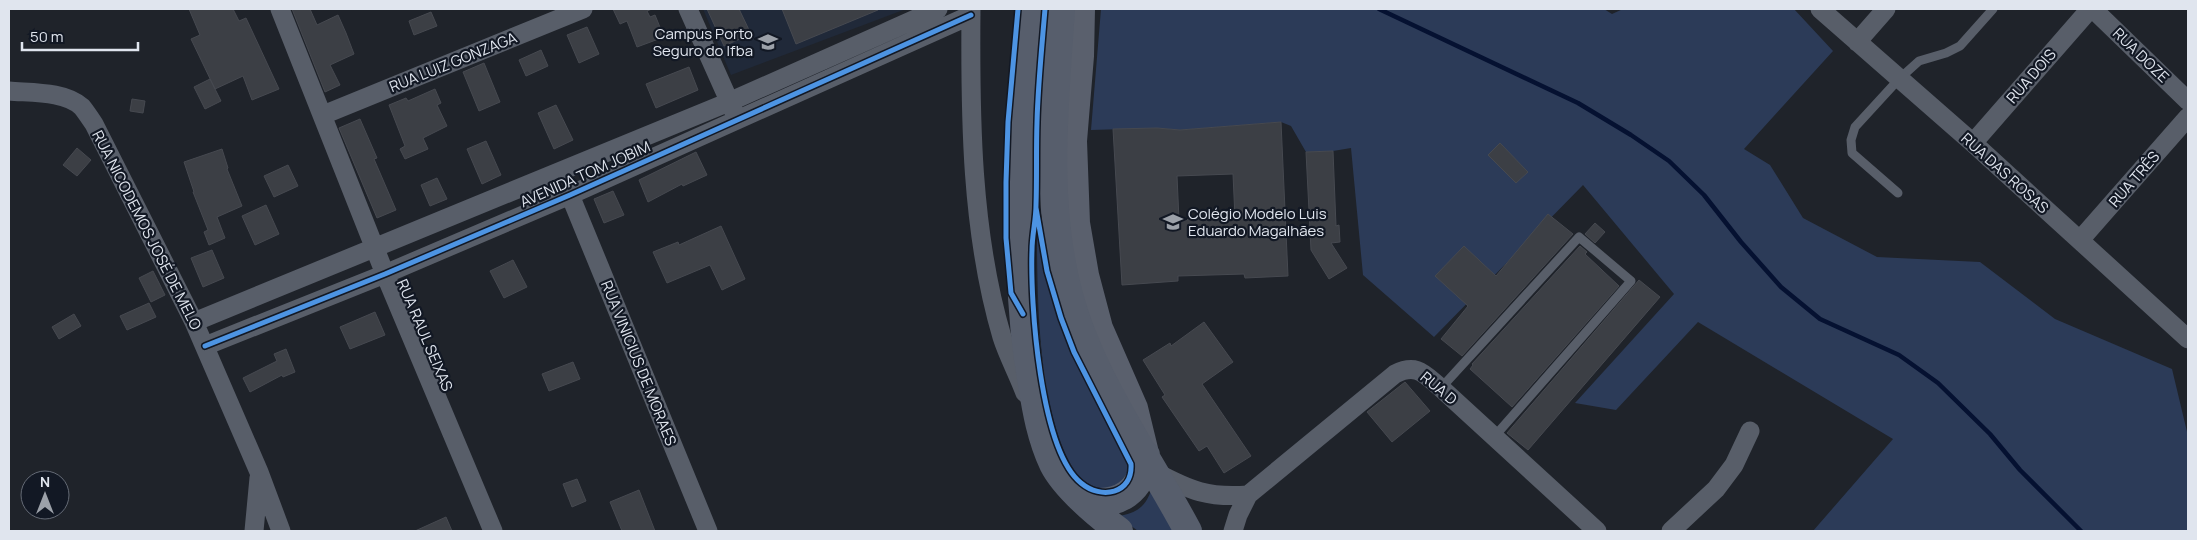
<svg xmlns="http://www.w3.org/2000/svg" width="2197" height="540" font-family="Manrope,sans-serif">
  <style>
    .built { fill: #202939 }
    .green { fill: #2c3b58 }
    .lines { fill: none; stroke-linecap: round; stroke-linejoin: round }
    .stream { stroke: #051131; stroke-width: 4.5 }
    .building { fill: #3c3f45; stroke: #464950; fill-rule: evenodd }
    .lane { stroke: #585e69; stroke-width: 9 }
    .street { stroke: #585e69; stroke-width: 19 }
    .secondary { stroke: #5a606d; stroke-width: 26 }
    .primary { stroke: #575e6c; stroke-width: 28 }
    .cycleway-casing { stroke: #121824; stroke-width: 8 }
    .cycleway { stroke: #4d94e3; stroke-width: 5 }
    .labels { text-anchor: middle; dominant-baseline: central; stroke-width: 4.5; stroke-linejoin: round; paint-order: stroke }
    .poi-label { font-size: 15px; fill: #e0e5ee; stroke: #121824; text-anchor: end }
    .street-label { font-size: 15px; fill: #e0e5ee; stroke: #121824 }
  </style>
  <rect width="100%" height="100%" fill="#1f232a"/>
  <!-- built -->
  <path class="built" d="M703,9H906L731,75Z"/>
  <!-- green -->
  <path class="green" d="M1101,9H1604L1612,14L1623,9H1794L1833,51L1744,149L1770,165L1803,218L1877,257L1980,262L2055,319L2172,369L2188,436V531H1813L1893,439L1698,322L1616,410L1575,403L1674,294L1583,185L1434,337L1363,275L1351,148L1333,151L1306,152L1291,126L1281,122L1180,130L1157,128L1091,130Z
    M1037,224L1044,273L1070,350L1127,462C1129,472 1128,478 1119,484C1099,496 1079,481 1070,463C1037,402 1037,292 1037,224Z
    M1152,488L1175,531H1138L1118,516C1138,513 1146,506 1152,488Z"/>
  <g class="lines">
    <!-- stream -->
    <path class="stream" d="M1379,9L1578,103L1631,135L1669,161L1704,195L1741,242L1781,287L1820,319L1899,355L1938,383L1990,434L2020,470L2081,531"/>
  </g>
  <!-- building -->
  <path class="building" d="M189,9H233L239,21L246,18L279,89L252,100L243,76L215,89L191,39L200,35Z
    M292,9H310L317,25L338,15L346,33L354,54L330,65L340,85L325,92Z
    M613,9H652L647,11L650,17L655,15L664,37L637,47L627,21L620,24Z
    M707,9H739L751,34L724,46Z
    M782,9H878V10L796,44Z
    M431,12L437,26L414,35L409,21Z
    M587,27L599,54L579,63L567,35Z
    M541,50L548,66L526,76L519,60Z
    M484,63L500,102L479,111L463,72Z
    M689,67L698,90L656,108L646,84Z
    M210,79L221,101L205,109L194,87Z
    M435,89L441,103L437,105L447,126L423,138L428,149L405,159L400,149L405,146L389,105L406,98L408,101Z
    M132,99L145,101L143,113L130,111Z
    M556,105L573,140L554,149L538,113Z
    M360,119L377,158L374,159L396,210L377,218L339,128Z
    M1281,122L1288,276L1245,278L1244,274L1178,276V281L1122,285L1113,129L1157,128L1180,130ZM1233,174L1235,218L1179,220L1177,176Z
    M486,141L501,175L482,184L467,149Z
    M1500,143L1528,172L1516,183L1488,155Z
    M77,148L91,160L77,176L63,165Z
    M222,149L228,168L227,169L242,206L217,217L225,238L209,245L204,232L208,230L193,192H194L184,162Z
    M1333,151L1336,226L1339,225L1340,242L1331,243L1347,268L1329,279L1311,250L1306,152Z
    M696,152L707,175L683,186L682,184L648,202L639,180Z
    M288,165L298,186L274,197L264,176Z
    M437,178L447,199L430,206L421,185Z
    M613,191L624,215L604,223L594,199Z
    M266,205L279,234L255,245L242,216Z
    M1548,214L1573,234L1462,356L1441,339L1468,306L1435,276L1464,246L1496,276Z
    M1595,223L1605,232L1595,243L1585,234Z
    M721,226L745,279L722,290L710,265L667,283L653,252L678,242L679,245Z
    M1580,246L1587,252L1585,254L1619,286L1512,407L1470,369L1473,365L1472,364Z
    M212,250L224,278L203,287L191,258Z
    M513,260L527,287L504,298L490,271Z
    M153,271L165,295L151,302L139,278Z
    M1639,280L1660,297L1528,450L1507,433Z
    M149,303L156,317L127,330L120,316Z
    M375,312L385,335L350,349L340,327Z
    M74,314L81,326L59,339L52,327Z
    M1204,322L1233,362L1202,384L1251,456L1224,473L1207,446L1199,451L1162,397L1165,395L1143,360L1170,343L1171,346Z
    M286,349L295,372L283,377L282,375L250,392L243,378L277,361L274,354Z
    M573,362L580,379L549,391L542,374Z
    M1405,382L1430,411L1392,442L1367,412Z
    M577,479L586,501L572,507L563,484Z
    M639,490L655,531H622L610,502Z
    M446,517L452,531H415Z"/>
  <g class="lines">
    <!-- lane -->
    <path class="lane" d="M1898,193L1852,153L1851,140L1855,127L1899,79L1919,61L1946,53L1960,46L1993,9
      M1441,388L1579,237L1631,281L1494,437"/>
    <!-- street -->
    <path class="street" d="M280,9L385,274L493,531
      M688,9L734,112
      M971,9C970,117 971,232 1002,337C1008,356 1018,374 1025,393
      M1820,9L1973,143L2188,339
      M2093,9L2188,101
      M1857,42L1886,9
      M9,91C31,93 65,91 82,107C86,112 90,118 94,124L194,322L259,472L281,531
      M323,115L583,9
      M1973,143L2090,9
      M570,195L708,531
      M2080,240L2188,117
      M194,322L729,102L938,9
      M205,346L385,274L570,195L971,15
      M1155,472C1191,491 1208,498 1248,495
      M254,531L259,478
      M1233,531L1238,515L1248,495L1395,374C1417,363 1424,374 1441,388L1597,531
      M1671,531L1716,489L1734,465L1750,431"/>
    <!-- secondary -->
    <path class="secondary" d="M1082,9L1081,56L1074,141L1077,223L1086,275L1100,328L1135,408L1145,449"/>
    <!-- primary -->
    <path class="primary" d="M1031,9C1025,55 1024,103 1022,149C1019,227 1018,306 1032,384C1036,411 1041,438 1053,464C1065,488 1098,515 1119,531
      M1061,9C1055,102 1044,200 1068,291C1090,377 1147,454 1188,531
      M1083,500C1119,508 1143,491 1146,455"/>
    <defs>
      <path id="cycleway" d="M1018,9L1008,122L1006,182V238L1011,293L1023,314
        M1036,208L1047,271L1061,318L1074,352L1131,464C1133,494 1101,500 1081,483C1040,450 1030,302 1032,250C1032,235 1036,220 1036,205C1037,177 1036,150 1037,122C1038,84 1042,46 1045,9
        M205,346L385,274L570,195L971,15"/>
    </defs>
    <!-- cycleway casing -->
    <use href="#cycleway" class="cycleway-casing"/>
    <!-- cycleway -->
    <use href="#cycleway" class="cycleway"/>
  </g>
  <!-- icons -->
  <defs>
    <symbol id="school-bare" viewBox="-9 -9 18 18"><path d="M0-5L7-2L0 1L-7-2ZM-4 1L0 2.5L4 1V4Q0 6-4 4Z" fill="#9ca1a9" stroke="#121824" stroke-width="2.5" paint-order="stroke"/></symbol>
  </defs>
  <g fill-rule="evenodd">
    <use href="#school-bare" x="754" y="28" width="28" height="28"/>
    <use href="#school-bare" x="1159" y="208" width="28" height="28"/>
  </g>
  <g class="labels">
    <!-- poi labels -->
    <g class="poi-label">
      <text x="753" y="33">Campus Porto<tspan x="753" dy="17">Seguro do Ifba</tspan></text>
      <text x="1188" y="213" text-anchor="start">Colégio Modelo Luis<tspan x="1188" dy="17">Eduardo Magalhães</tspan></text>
    </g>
    <!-- street labels -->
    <g class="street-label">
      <text transform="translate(2141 55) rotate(44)">RUA DOZE</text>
      <text transform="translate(453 62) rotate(-22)">RUA LUIZ GONZAGA</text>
      <text transform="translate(2031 76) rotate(-49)">RUA DOIS</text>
      <text transform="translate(2005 173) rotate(42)">RUA DAS ROSAS</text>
      <text transform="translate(585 174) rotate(-24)">AVENIDA TOM JOBIM</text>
      <text transform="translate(2134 179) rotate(-49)">RUA TRÊS</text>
      <text transform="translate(147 230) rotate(63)">RUA NICODEMOS JOSÉ DE MELO</text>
      <text transform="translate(425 335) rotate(67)">RUA RAUL SEIXAS</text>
      <text transform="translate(639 363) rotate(68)">RUA VINICIUS DE MORAES</text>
      <text transform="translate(1439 388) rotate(40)">RUA D</text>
    </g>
  </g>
  <!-- border -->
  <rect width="2197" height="540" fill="none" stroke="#e0e5ee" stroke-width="20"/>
  <!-- north arrow -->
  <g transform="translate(45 495)"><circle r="24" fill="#121824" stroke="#646a75"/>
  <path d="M0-4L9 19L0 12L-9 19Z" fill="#9ca1a9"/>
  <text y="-8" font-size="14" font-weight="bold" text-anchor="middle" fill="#e0e5ee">N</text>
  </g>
  <!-- scale -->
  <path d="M22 42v8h116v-8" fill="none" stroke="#e0e5ee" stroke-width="2.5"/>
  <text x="30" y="42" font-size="15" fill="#e0e5ee" stroke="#121824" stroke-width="4" paint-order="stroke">50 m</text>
</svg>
